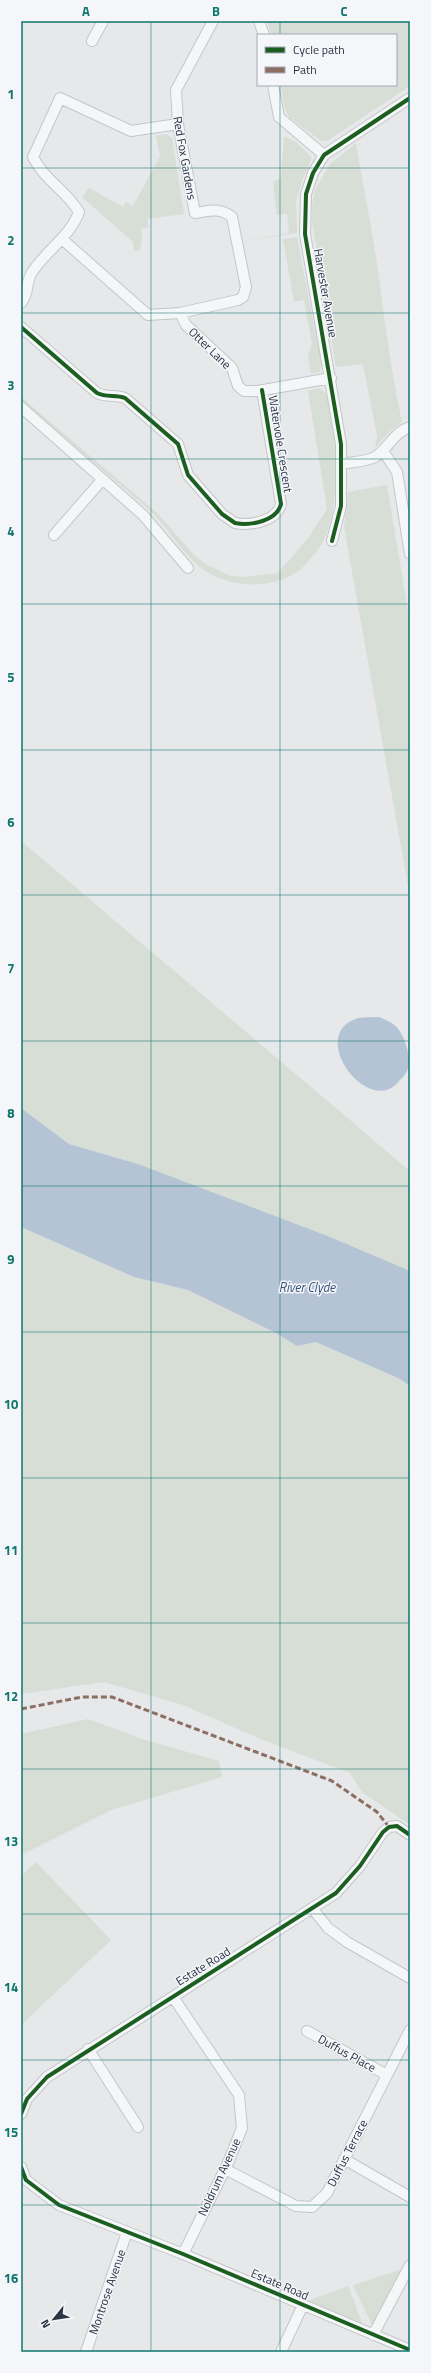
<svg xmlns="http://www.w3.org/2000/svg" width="431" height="2373" font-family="'Titillium Web',sans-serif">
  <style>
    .green { fill: #d6ded6 }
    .water { fill: #b4c4d5 }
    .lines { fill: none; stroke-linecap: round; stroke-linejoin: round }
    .minor-casing { stroke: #c4c6c8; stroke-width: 12 }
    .minor { stroke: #f5f6f7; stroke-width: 10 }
    .quiet { stroke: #8d6e63; stroke-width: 3; stroke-dasharray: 6 3; stroke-linecap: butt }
    .cycleway-casing { stroke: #f4f6f9; stroke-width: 6 }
    .cycleway { stroke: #1b5e20; stroke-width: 4 }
    .grid { fill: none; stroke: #0f766e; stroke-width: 1; stroke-opacity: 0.55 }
    .labels { text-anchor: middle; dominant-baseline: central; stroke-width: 3; stroke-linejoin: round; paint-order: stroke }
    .street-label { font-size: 12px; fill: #2b3445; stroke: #f4f6f9 }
    .water-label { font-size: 13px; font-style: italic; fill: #34527a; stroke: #f4f6f9 }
    .neatline { fill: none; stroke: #0f766e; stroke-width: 1.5 }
    .grid-label { font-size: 13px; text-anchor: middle; font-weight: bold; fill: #0f766e }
  </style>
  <rect width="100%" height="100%" fill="#e6e8ea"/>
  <!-- green -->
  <path class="green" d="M267,21H410V86L327,141H321L289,117L284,106L281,85H396V35H272Z
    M166,134L172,138L184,214L147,219L149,227L141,229L142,238L140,250L134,251L133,242L82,197L89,188L123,207L126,202L133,206L160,156L156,136Z
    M284,136L296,142L312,158L302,181L296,201L297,233L244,241L289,233L287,214L277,215L273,182L281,178Z
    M356,143C362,181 370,219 376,257C384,312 390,368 402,422L388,433L375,448L377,436L363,364L336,367L312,222V205L315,190L330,164Z
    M297,237L321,361L320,372L311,374L308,355L312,344L304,300L294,302L283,239Z
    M319,388L327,394C337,436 345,525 312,557C306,564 300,571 292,575C264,590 225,587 200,567C180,551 167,525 147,508C105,472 63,436 21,400V397L157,513L195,556L207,565L231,576L244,577L278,573L309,537L327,509L308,391Z
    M387,485L410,623V897L344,527L348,492Z
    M21,841L410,1171V1273L138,1164L69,1144L21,1108Z
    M21,1227L134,1277L188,1290L274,1332L297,1346L316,1342L400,1379L410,1386V1825L362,1792L350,1773L263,1740L183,1705L104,1682L21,1694Z
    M88,1719L142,1739L219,1761L222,1777L111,1810L21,1855V1734Z
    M36,1862L111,1940L21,2025V1876Z
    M403,2269L372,2325L353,2285Z
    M348,2286L364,2328L305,2302Z"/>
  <!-- water -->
  <path class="water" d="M379,1017C384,1019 389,1021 393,1024C404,1031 413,1059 407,1071C405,1075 402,1078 399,1081C369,1119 305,1034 358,1018C364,1017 373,1017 379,1017Z
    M21,1108L69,1144L138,1164L330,1237L410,1271V1386L400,1379L316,1342L297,1346L274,1332L188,1290L134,1277L21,1227Z"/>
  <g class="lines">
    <defs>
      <path id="minor" d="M259,21L264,35
        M92,41L103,21
        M273,85L279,117L324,155
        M62,239L148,315L180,313L186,325L232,368L238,386L244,391H258L331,378
        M21,303C30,292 25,285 31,274C45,251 70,237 79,212C66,190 45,181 33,157L60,98L131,131L178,124
        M180,313L238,300L243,297L246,287L232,217C219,207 210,211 195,213L178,124L176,90L213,21
        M21,327L97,393C107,398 116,394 125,398L178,444L188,475L222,514L235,523C251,526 277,521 281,504L262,390
        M21,407L143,515L188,568
        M383,451L397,472L410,554
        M341,464C352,462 365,462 375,457C389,448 393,433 410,427
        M54,535L102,480
        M332,541L341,506V444L305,234L306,194L313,173L324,155L410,98
        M312,1908L328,1928L347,1942L410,1978
        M173,1997L239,2095L242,2128L228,2163L183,2254
        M307,2031L387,2075
        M88,2049L138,2127
        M21,2114L27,2099L47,2077L336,1893L360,1866L383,1832L389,1827L397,1826L410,1835
        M344,2159L410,2197
        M21,2167L26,2180L59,2205L183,2254L410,2350
        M225,2169L296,2206L312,2207L327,2193L410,2030
        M373,2335L410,2265
        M86,2352L127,2232
        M281,2352L303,2305"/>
    </defs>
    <!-- minor casing -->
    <use href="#minor" class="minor-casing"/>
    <!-- minor -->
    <use href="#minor" class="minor"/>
    <!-- quiet -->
    <path class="quiet" d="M21,1709L82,1697H112L332,1781L377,1812L389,1827"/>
    <defs>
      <path id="cycleway" d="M21,327L97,393C107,398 116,394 125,398L178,444L188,475L222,514L235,523C251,526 277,521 281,504L262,390
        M332,541L341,506V444L305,234L306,194L313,173L324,155L410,98
        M21,2114L27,2099L47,2077L336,1893L360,1866L383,1832L389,1827L397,1826L410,1835
        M21,2167L26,2180L59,2205L183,2254L410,2350"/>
    </defs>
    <!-- cycleway casing -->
    <use href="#cycleway" class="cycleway-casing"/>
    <!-- cycleway -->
    <use href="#cycleway" class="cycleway"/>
  </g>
  <!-- grid -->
  <path class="grid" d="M151,21V2352M280,21V35M280,85V2352M21,168H410M21,313H410M21,459H410M21,604H410M21,750H410M21,895H410M21,1041H410M21,1186H410M21,1332H410M21,1478H410M21,1623H410M21,1769H410M21,1914H410M21,2060H410M21,2205H410"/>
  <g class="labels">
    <!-- street labels -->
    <g class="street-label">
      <text transform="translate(185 158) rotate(80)">Red Fox Gardens</text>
      <text transform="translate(326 293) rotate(80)">Harvester Avenue</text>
      <text transform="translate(210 348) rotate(44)">Otter Lane</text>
      <text transform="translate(281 444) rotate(81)">Watervole Crescent</text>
      <text transform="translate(203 1966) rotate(-32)">Estate Road</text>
      <text transform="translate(347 2053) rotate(29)">Duffus Place</text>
      <text transform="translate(347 2153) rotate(-63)">Duffus Terrace</text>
      <text transform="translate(219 2177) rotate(-65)">Noldrum Avenue</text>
      <text transform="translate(280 2284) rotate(23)">Estate Road</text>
      <text transform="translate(107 2292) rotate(-71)">Montrose Avenue</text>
    </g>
    <!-- water labels -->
    <g class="water-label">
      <text x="307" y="1287">River Clyde</text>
    </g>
  </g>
  <!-- border -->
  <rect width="431" height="2373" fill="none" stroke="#f4f6f9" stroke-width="44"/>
  <!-- legend -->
  <rect x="257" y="34" width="140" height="52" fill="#f4f6f9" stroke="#a4a8b1"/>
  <rect x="265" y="47" width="20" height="6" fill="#1b5e20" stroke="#a4a8b1"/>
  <text x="293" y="54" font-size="12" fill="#2b3445">Cycle path</text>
  <rect x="265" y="67" width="20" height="6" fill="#8d6e63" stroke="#a4a8b1"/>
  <text x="293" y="74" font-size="12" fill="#2b3445">Path</text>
  <!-- north arrow -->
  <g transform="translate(54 2319) rotate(240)" stroke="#f4f6f9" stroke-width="3" paint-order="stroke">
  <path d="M0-3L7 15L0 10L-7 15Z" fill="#2b3445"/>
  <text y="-6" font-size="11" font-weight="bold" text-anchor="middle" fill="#2b3445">N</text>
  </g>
  <rect x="22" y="22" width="387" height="2329" class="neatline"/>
  <g class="grid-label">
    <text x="86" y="16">A</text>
    <text x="216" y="16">B</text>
    <text x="344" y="16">C</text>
    <text x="11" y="99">1</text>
    <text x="11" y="245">2</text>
    <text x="11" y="390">3</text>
    <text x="11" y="536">4</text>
    <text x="11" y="682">5</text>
    <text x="11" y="827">6</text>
    <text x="11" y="973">7</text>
    <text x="11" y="1118">8</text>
    <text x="11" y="1264">9</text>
    <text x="11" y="1409">10</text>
    <text x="11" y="1555">11</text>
    <text x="11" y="1701">12</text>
    <text x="11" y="1846">13</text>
    <text x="11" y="1992">14</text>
    <text x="11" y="2137">15</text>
    <text x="11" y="2283">16</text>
  </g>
</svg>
